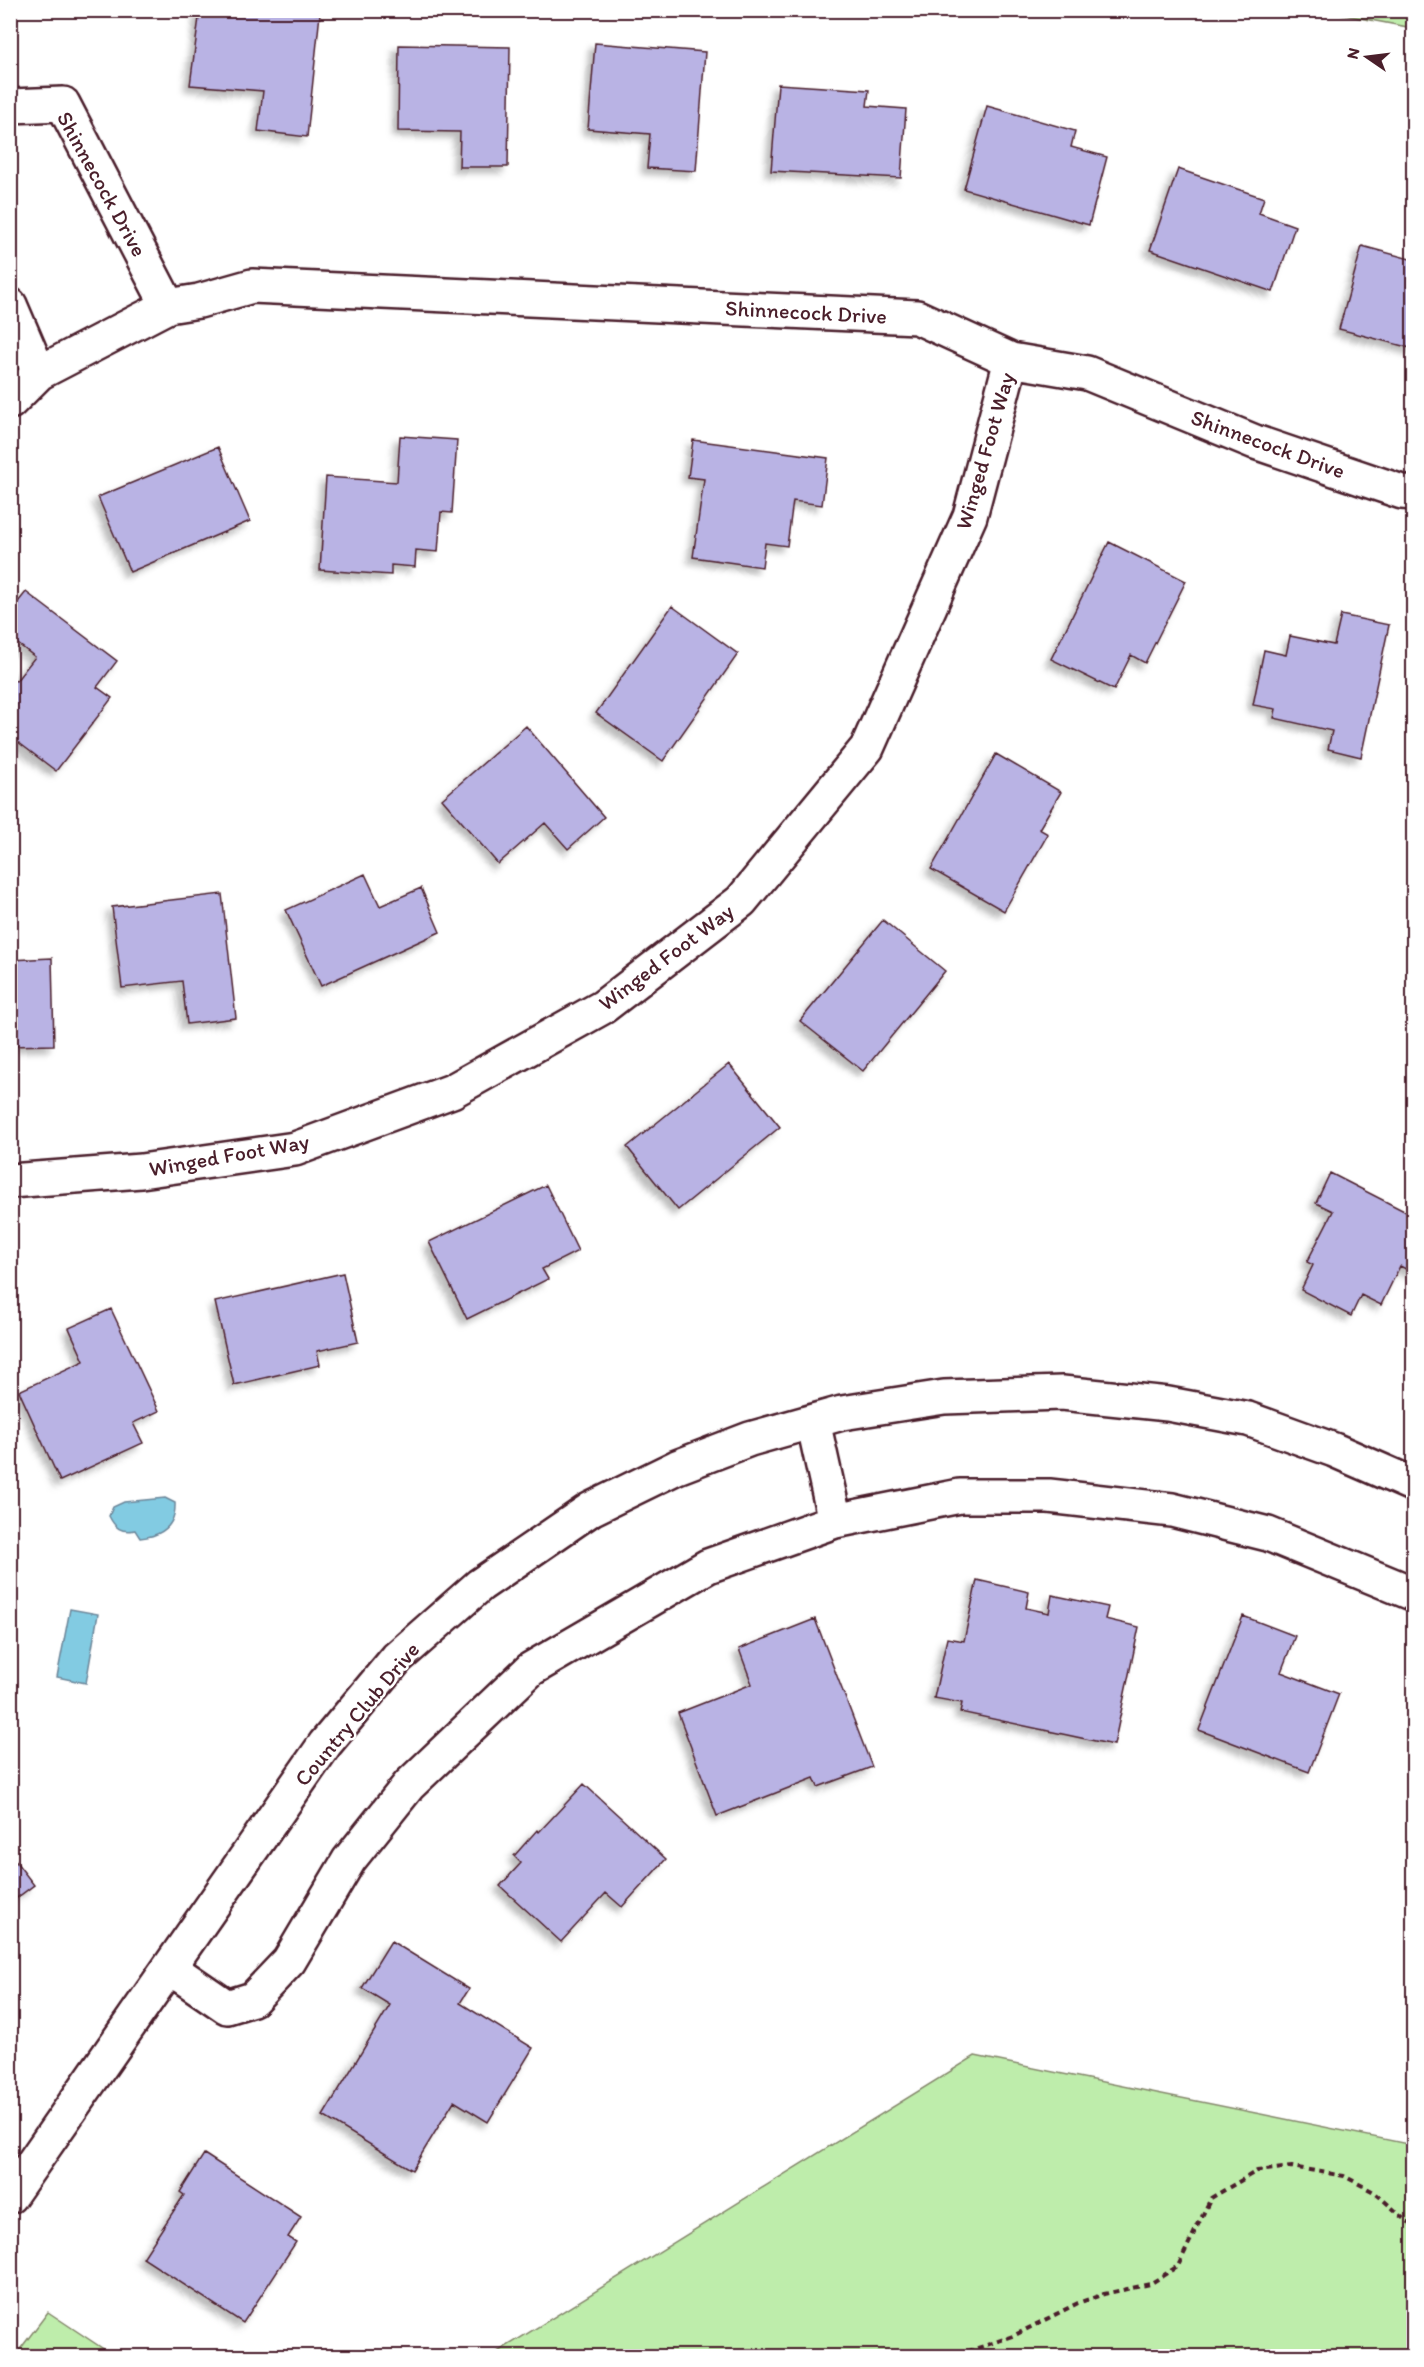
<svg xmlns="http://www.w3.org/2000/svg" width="1424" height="2367" font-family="Itim,sans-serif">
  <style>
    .green { fill: #beedab; stroke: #84866b; stroke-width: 1.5 }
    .water { fill: #82cbe2; stroke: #6c8699; stroke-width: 1.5 }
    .building { fill: #b9b3e4; stroke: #4a1f2b; stroke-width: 1.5; filter: url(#shadow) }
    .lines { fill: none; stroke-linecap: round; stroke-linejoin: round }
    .street-casing { stroke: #4a1f2b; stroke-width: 38 }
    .path { stroke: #4a1f2b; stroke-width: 4; stroke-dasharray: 6 4.5; stroke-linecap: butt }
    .street { stroke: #fff; stroke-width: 33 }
    .labels { text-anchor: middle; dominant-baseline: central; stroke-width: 5; stroke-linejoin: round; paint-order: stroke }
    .street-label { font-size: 22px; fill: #4a1f2b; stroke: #fff }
  </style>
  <defs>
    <filter id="shadow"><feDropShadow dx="-5.5" dy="5.5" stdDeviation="3" flood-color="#0004"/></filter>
  </defs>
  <rect width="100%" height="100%" fill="#fff"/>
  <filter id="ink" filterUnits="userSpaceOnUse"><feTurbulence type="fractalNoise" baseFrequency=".0167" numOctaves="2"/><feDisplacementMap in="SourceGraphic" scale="12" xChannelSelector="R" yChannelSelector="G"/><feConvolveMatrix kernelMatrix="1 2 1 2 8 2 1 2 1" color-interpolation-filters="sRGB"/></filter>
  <g filter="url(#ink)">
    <!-- green -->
    <path class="green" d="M1323,11H1413V28Z
      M975,2056L1413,2145V2356H491Z
      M48,2312L114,2356H15Z"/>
    <!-- water -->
    <path class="water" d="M165,1498L175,1503C176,1526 161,1536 140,1538L135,1530C121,1533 115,1528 109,1516L113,1507L124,1502Z
      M70,1609L98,1614L86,1683L57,1677Z"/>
    <!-- building -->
    <path class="building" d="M200,10H286L320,14L307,137L258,131L263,91L190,85Z
      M595,43L705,52L696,171L647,168L650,134L588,129Z
      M399,45L510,47L508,167H459L460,132L398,131Z
      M778,84L869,90L867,106L906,109L901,178L771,171Z
      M987,106L1075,131L1071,147L1107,157L1089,225L964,189Z
      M1178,169L1264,198L1259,213L1295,226L1273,292L1150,250Z
      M1362,246L1414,260V349L1339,329Z
      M400,436L457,440L452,513L441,512L438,552L416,550L415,567L391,565V575L320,570L326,477L397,482Z
      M693,440L828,458L822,505L793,501L787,546L765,543L762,567L693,557L704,479L688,477Z
      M218,447L250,521L130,572L98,497Z
      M1109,542L1186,581L1145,663L1131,655L1114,690L1051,659Z
      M26,592L117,661L97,687L112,698L56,771L10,736V677L16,681L35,657L10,638V612Z
      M672,606L738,654L663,761L596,713Z
      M1341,615L1389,625L1361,757L1328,749L1332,731L1274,718L1276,709L1253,705L1264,650L1286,655L1290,636L1334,645Z
      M526,726L604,817L568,849L545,823L498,864L442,799Z
      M996,754L1061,792L1039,829L1048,834L1004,911L931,869Z
      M365,874L380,906L421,888L440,932L321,986L286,910Z
      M222,894L236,1018L187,1024L182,981L122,988L112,907Z
      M883,920L945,971L863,1071L800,1021Z
      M52,958L54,1045L10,1046V960Z
      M729,1064L780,1127L678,1210L627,1147Z
      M1330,1173L1414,1216V1273L1400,1266L1381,1305L1361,1295L1351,1316L1301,1290L1313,1265L1307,1262L1333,1211L1316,1203Z
      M546,1185L578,1251L542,1269L548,1279L467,1319L429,1242Z
      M343,1273L358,1342L317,1351L320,1365L234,1385L215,1302Z
      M111,1309L159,1411L133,1423L143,1443L60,1481L19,1391L84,1361L69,1328Z
      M977,1580L1029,1592L1026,1608L1049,1613L1052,1595L1108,1607L1105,1619L1139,1627L1114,1745L960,1712L962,1703L934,1698L947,1638L964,1641Z
      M1243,1616L1295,1636L1281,1672L1339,1694L1309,1772L1199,1730Z
      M815,1619L872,1767L818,1787L814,1778L717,1816L678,1713L752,1684L739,1649Z
      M584,1784L666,1859L622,1907L606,1893L561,1942L500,1886L521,1863L514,1856L537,1830L539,1832Z
      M10,1854L34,1885L10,1903Z
      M391,1941L469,1989L460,2003L533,2048L488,2122L454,2101L412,2170L323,2116L390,2005L362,1988Z
      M204,2154L301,2217L288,2237L296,2242L243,2323L143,2258L184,2195L180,2192Z"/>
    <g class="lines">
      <defs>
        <path id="street" d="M10,106L63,104L168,306
          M10,305L39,373
          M10,402L39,373L168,306L199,301L252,286L917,317L1011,360L1087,373L1255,442L1402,492L1414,493
          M10,1181L141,1171L295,1149L452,1091L603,1007L741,901L867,748L970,516L1011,360
          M835,1521L960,1496H1049L1172,1510L1268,1534L1414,1594
          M170,1968L227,2007L253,1999L289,1961L349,1860L409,1785L531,1669L708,1566L835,1521L813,1421
          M10,2196L325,1744L397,1658L480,1585L591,1509L677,1467L750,1439L842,1413L944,1397L1062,1393L1168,1404L1248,1419L1334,1450L1414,1485"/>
      </defs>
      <!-- street casing -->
      <use href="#street" class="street-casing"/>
      <!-- path -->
      <path class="path" d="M936,2356L966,2352L1013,2336L1078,2303L1104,2294L1150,2284L1178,2266L1211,2198L1257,2171L1292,2167L1344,2176L1374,2192L1414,2227"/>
      <!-- street -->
      <use href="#street" class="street"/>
    </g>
  </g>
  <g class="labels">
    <!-- street labels -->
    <g class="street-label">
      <text transform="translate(102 184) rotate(61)">Shinnecock Drive</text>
      <text transform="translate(806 312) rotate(3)">Shinnecock Drive</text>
      <text transform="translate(1268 444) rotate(20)">Shinnecock Drive</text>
      <text transform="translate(985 451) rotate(-74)">Winged Foot Way</text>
      <text transform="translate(666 957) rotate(-37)">Winged Foot Way</text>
      <text transform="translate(229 1155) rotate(-10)">Winged Foot Way</text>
      <text transform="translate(357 1714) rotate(-50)">Country Club Drive</text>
    </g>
  </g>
  <!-- margin -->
  <rect width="1424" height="2367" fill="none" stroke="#fff" stroke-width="36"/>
  <rect x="18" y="18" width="1388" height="2331" fill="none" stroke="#4a1f2b" stroke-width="2" filter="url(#ink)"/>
  <!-- north arrow -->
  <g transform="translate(1367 57) rotate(284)" stroke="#ffffff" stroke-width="4.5" paint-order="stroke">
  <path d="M0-4.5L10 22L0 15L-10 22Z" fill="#4a1f2b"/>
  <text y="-9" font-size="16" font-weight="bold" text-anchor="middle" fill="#4a1f2b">N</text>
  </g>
</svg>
